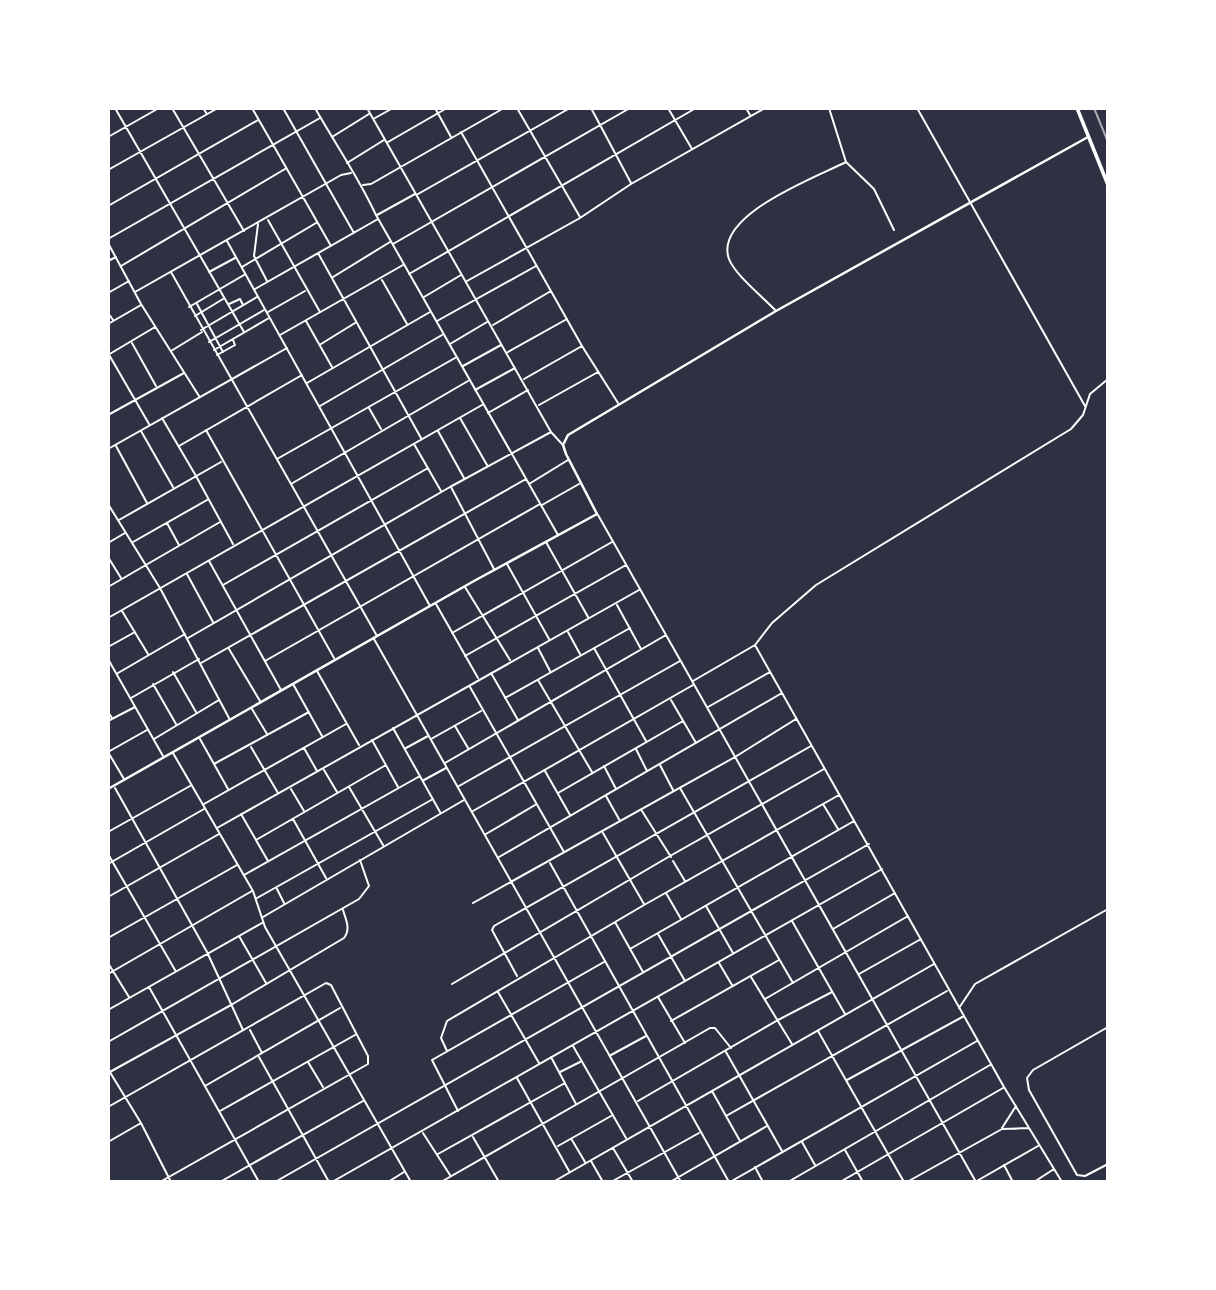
<svg xmlns="http://www.w3.org/2000/svg" width="1216" height="1290" font-family="'Space Grotesk',sans-serif">
  <style>
    .lines { fill: none; stroke-linecap: round; stroke-linejoin: round }
    .minor { stroke: #fff; stroke-width: 2 }
    .tertiary { stroke: #fff; stroke-width: 2.5 }
    .primary { stroke: #fff; stroke-width: 3.5 }
    .rail { stroke: #abadb3; stroke-width: 2 }
  </style>
  <rect width="100%" height="100%" fill="#2d3142"/>
  <g class="lines">
    <!-- minor -->
    <path class="minor" d="M115,108L244,332
      M172,108L244,231
      M203,108L207,114
      M252,108L331,246
      M283,108L354,233
      M315,108C336,145 359,178 376,215L558,535
      M367,108L551,432L562,444
      M435,108L451,137
      M517,108L580,217
      M591,108L631,183
      M668,108L692,149
      M746,108L750,115
      M829,108L846,162L874,189L894,230
      M917,108L1085,406
      M375,118L393,108
      M461,132L582,346L618,403
      M108,137L159,108
      M332,137L369,114
      M388,142L447,108
      M347,163L384,140
      M108,170L218,108
      M363,185L371,184L504,108
      M418,194L570,108
      M108,206L258,120
      M377,215L415,194
      M268,220L320,312
      M258,224L254,256L267,281
      M108,239L320,118
      M227,241L430,606
      M108,243L141,304L199,396
      M393,244L630,108
      M318,253L421,438
      M108,261L116,257
      M121,266L285,169
      M242,267L316,223
      M171,272L377,636
      M209,272L235,258
      M409,274L696,108
      M333,277L390,242
      M382,280L407,324
      M467,281L580,218L631,184L765,108
      M255,289L378,219
      M135,292L327,183L341,175L351,173
      M108,293L129,281
      M424,297L461,275
      M197,304L223,352
      M229,304L240,299L243,305
      M189,307L244,275
      M776,311C764,298 735,275 729,259C713,215 817,177 846,162
      M268,312L305,291
      M108,313L113,320
      M195,316L223,299
      M306,321L332,367
      M437,321L536,266
      M108,324L141,305
      M493,325L551,291
      M201,330L257,297
      M280,335L403,265
      M209,342L264,310
      M132,343L156,386
      M321,344L355,323
      M450,344L487,322
      M214,350L269,318
      M171,351L202,332
      M508,352L567,319
      M108,353L149,424
      M108,355L155,327
      M217,355L235,345L233,340
      M463,366L501,345
      M524,379L582,346
      M307,383L430,312
      M475,390L515,368
      M539,405L598,372
      M320,406L442,335
      M369,408L381,429
      M488,413L528,390
      M108,415L184,373
      M162,418L196,476L233,544
      M460,418L487,465
      M206,430L334,658
      M141,431L173,487
      M438,431L464,478
      M414,444L441,491
      M116,446L147,503
      M179,446L302,375
      M108,449L287,348
      M277,459L455,358
      M291,484L468,381
      M529,484L568,460
      M451,487L494,569
      M108,504L160,588L230,720
      M542,505L579,484
      M598,515L976,1182
      M119,520L221,462
      M167,523L179,545
      M133,542L207,500
      M546,542L588,617
      M108,543L125,533
      M108,557L121,578
      M209,561L281,690
      M507,564L549,639
      M187,574L213,622
      M223,585L428,468
      M108,587L220,522
      M465,587L510,660
      M436,604L478,678
      M617,605L641,649
      M122,611L148,654
      M108,618L482,405
      M568,632L580,654
      M452,633L612,542
      M188,638L450,487L551,432
      M374,639L681,1182
      M755,645L1004,1087L1062,1182
      M108,647L135,632
      M538,648L550,671
      M594,648L646,741
      M229,649L260,701
      M465,656L626,565
      M108,659L163,756
      M265,661L540,504
      M201,663L526,479
      M317,671L359,745
      M173,672L196,712
      M118,673L185,634
      M491,673L518,720
      M538,680L592,772
      M693,681L755,645L772,623L816,585L1071,429L1083,415L1090,394L1108,379
      M153,684L176,724
      M293,684L322,736
      M470,687L564,852
      M131,698L199,659
      M505,698L630,628
      M671,700L696,743
      M708,707L770,672
      M252,709L267,734
      M108,712L112,718
      M108,721L135,707
      M455,726L468,748
      M393,728L440,812
      M154,739L219,700
      M200,739L228,789
      M431,739L481,711
      M372,740L398,787
      M251,747L278,793
      M304,748L317,771
      M406,748L428,736
      M636,749L647,771
      M108,752L147,730
      M108,752L124,779
      M173,753L253,891L265,927L411,1182
      M445,763L666,635
      M214,764L309,712
      M660,765L673,790
      M604,766L616,789
      M324,770L337,792
      M545,771L570,815
      M424,780L446,768
      M459,786L680,661
      M349,787L383,845
      M115,788L207,952L243,1030
      M680,788L793,983
      M291,789L304,811
      M558,793L683,721
      M606,796L620,821
      M204,804L346,724
      M823,804L838,829
      M473,811L693,685
      M642,811L671,857
      M241,814L268,861
      M293,819L326,878
      M217,828L639,590
      M108,832L190,786
      M603,833L644,904
      M486,834L535,805
      M256,840L386,765
      M108,854L175,970
      M499,857L782,693
      M673,861L685,881
      M550,863L729,1182
      M108,864L204,809
      M244,875L420,776
      M277,889L284,903
      M666,893L681,919
      M108,897L219,834
      M257,898L433,799
      M473,903L735,757L796,719
      M706,906L733,953
      M263,917L464,800
      M792,921L845,1014
      M615,922L643,972
      M833,929L895,893
      M658,934L685,981
      M239,936L266,983
      M108,938L237,865
      M630,949L854,821
      M108,963L129,997
      M719,963L732,985
      M108,974L252,891
      M859,974L921,939
      M517,976L492,930L494,926L811,746
      M751,977L792,1044
      M452,984L670,856L824,769
      M149,987L259,1182
      M498,992L539,1063
      M658,997L685,1043
      M765,999L908,916
      M959,1008L975,984L1108,909
      M108,1010L262,923
      M671,1021L779,960
      M1108,1027L1033,1070L1027,1078L1029,1090L1077,1175L1085,1176L1108,1164
      M250,1030L262,1053
      M818,1031L904,1182
      M108,1042L359,899L369,886L360,860
      M573,1046L626,1138
      M447,1051L441,1038L447,1021L644,905L839,795
      M726,1052L782,1151
      M611,1055L646,1036
      M259,1057L329,1182
      M551,1057L576,1104
      M308,1062L323,1087
      M108,1069L141,1123L171,1182
      M560,1072L580,1062
      M108,1073L231,1005L344,938C351,929 346,920 343,910
      M517,1078L569,1171
      M847,1080L964,1016
      M205,1086L340,1008
      M712,1091L740,1141
      M638,1101L778,1020L832,992
      M108,1107L326,983L331,985L368,1056V1064L160,1182
      M220,1111L355,1035
      M458,1111L432,1060L604,962
      M726,1116L947,991
      M1002,1128L1016,1106
      M423,1133L450,1175
      M473,1137L499,1182
      M572,1140L585,1162
      M108,1142L141,1123
      M802,1142L815,1165
      M558,1146L611,1116
      M613,1148L633,1182
      M845,1150L863,1182
      M438,1154L565,1083
      M591,1161L603,1182
      M1004,1165L1013,1182
      M755,1167L763,1182
      M220,1182L363,1101
      M275,1182L869,844
      M332,1182L882,869
      M388,1182L404,1172
      M441,1182L710,1028H715L731,1048
      M553,1182L934,964
      M611,1182L699,1133
      M670,1182L767,1126
      M730,1182L977,1041
      M788,1182L990,1065
      M840,1182L1003,1088
      M907,1182L1002,1129L1029,1128
      M975,1182L1038,1146
      M1034,1182L1054,1169"/>
    <!-- tertiary -->
    <path class="tertiary" d="M108,789L474,581L597,514L566,454L563,445L568,435L776,311L1088,137"/>
    <!-- primary -->
    <path class="primary" d="M1077,108L1108,185"/>
    <!-- rail -->
    <path class="rail" d="M1094,108L1108,142"/>
  </g>
  <!-- border -->
  <rect width="1216" height="1290" fill="none" stroke="#ffffff" stroke-width="220"/>
</svg>
